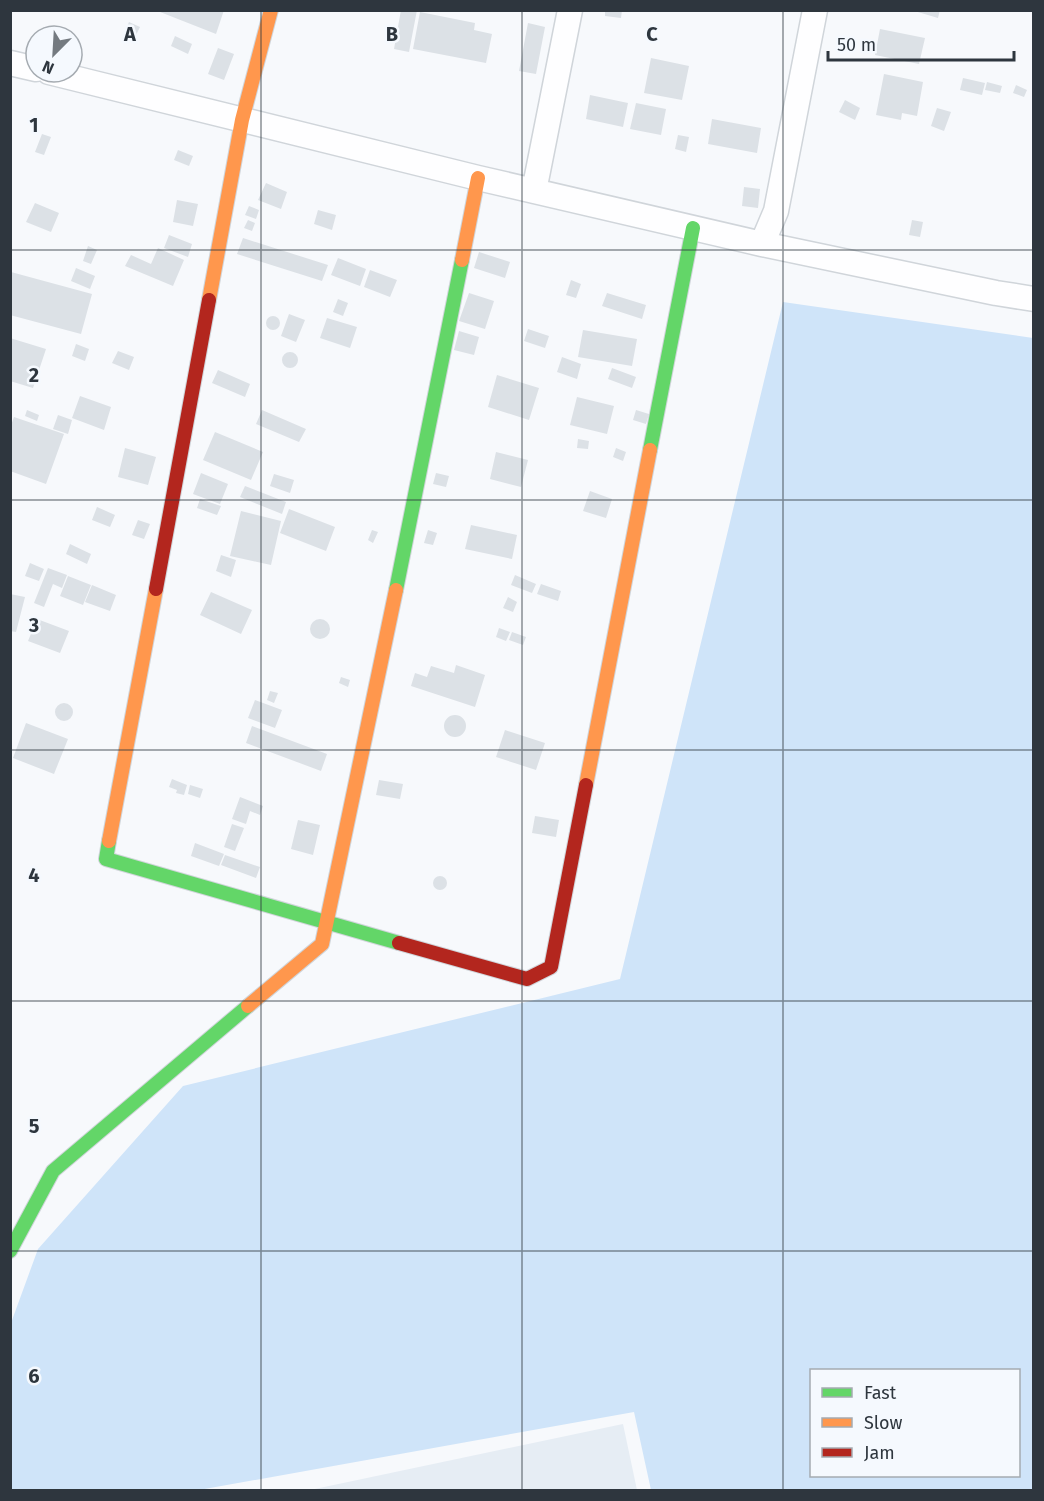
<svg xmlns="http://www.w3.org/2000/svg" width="1044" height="1501" font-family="'Fira Sans',sans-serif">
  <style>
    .built { fill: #e6edf4 }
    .green { fill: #cfe4f9; fill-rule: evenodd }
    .building { fill: #dce1e6 }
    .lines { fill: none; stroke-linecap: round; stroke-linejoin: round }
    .street-casing { stroke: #d0d5da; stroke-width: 27 }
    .fast-casing { stroke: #d0d5da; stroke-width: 16 }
    .slow-casing { stroke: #d0d5da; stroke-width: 16 }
    .jam-casing { stroke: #d0d5da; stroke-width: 16 }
    .street { stroke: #fefeff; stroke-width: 24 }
    .fast { stroke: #63d668; stroke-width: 14 }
    .slow { stroke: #ff974d; stroke-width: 14 }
    .jam { stroke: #b3261e; stroke-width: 14 }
    .grid { fill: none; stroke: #2e363e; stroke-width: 1.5; stroke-opacity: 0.55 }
    .grid-label { font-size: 20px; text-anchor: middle; font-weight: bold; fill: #2e363e; stroke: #f5f9fe; stroke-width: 5; stroke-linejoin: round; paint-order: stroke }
  </style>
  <rect width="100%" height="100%" fill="#f7f9fc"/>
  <!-- built -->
  <path class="built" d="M623,1424L637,1490H310Z"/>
  <!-- green -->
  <path class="green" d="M783,302L1033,338V1490H651L634,1412L199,1490H11V1323L38,1249L183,1086L620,979ZM812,1370H1018V1476H812Z"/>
  <!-- building -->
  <path class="building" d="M155,10H224L216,34Z
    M401,10H417L409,52L394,49Z
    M605,10H622L621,18L605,16Z
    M911,10H940L938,18Z
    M420,12L475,23L474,30L492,34L486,63L413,49Z
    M129,22L140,27L134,39L124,34Z
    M528,23L545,27L536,74L519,71Z
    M880,29L925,38L919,64L875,55Z
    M175,36L192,44L188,54L171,46Z
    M218,48L234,54L224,80L208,74Z
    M651,58L689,66L682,100L644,93Z
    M884,74L923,82L917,116L902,113L901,120L876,115Z
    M963,78L985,83L982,95L960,90Z
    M987,82L1002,86L1000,93L985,90Z
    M1016,85L1027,90L1024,97L1013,93Z
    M590,95L628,103L623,127L586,119Z
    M845,100L860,108L855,120L839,112Z
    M636,103L666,109L661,135L630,129Z
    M937,108L951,112L944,131L931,126Z
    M712,119L761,128L757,153L708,144Z
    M42,134L51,137L44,155L35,152Z
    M678,135L689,137L686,152L675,149Z
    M178,150L193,156L189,166L174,160Z
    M266,183L287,192L281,209L258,200Z
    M744,187L760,189L758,208L742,206Z
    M177,200L198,204L193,226L173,222Z
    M35,203L59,213L51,232L26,222Z
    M249,206L259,210L256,219L245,215Z
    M318,210L336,215L332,230L314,224Z
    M248,220L255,223L252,231L244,228Z
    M912,220L923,222L920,237L909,235Z
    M169,235L192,244L188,257L164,248Z
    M243,238L328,265L322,281L237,254Z
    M88,246L97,250L91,264L83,261Z
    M158,248L184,260L173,286L125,266L131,255L151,264Z
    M479,252L510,262L505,278L474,268Z
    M338,258L366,269L360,286L331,275Z
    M76,268L95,276L90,289L71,281Z
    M370,270L397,280L390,297L364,287Z
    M11,272L92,294L81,334L10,315Z
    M571,280L581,284L576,298L566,295Z
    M469,293L494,301L485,329L459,321Z
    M607,293L646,305L642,319L602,306Z
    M338,299L348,303L343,316L333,312Z
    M289,314L305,320L296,342L281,336Z
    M266 323a7 7 0 1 1 14 0a7 7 0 1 1-14 0Z
    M327,318L357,327L350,348L320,338Z
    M528,329L549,336L545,348L524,341Z
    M583,330L637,339L632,366L578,357Z
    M459,331L479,337L474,355L454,350Z
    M10,338L46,349L33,388L10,381Z
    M76,344L89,349L85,361L72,356Z
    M118,351L134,357L129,370L112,363Z
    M282 360a8 8 0 1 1 16 0a8 8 0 1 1-16 0Z
    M562,357L581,364L577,379L557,372Z
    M612,368L636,377L632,388L608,379Z
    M218,370L250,384L245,397L212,383Z
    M497,375L539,388L529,420L488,407Z
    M80,396L111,407L104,430L72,418Z
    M577,397L614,406L607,434L570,425Z
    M27,410L39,415L37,421L25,416Z
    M262,410L306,429L299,442L256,424Z
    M636,410L649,414L646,424L633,420Z
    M58,415L72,420L68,434L53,429Z
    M14,417L64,434L46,484L10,471V428Z
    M215,432L263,452L251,480L203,460Z
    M578,439L589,441L588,449L577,448Z
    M125,448L156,457L148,485L118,477Z
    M616,448L626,452L623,461L613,457Z
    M496,452L528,460L521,487L490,479Z
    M201,473L228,484L220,504L193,494Z
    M436,473L449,476L446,487L433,484Z
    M274,474L294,480L290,493L270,486Z
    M245,486L286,502L282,514L240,497Z
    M590,491L612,499L606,518L583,511Z
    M200,499L221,506L217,515L197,508Z
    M97,507L115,515L110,527L92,520Z
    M289,509L335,527L326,551L280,533Z
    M241,511L281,521L271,565L230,556Z
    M138,520L150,524L144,539L132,535Z
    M471,525L517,535L512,559L465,549Z
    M372,530L378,532L373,543L368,540Z
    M428,530L437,533L433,545L424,543Z
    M70,544L91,554L87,564L66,554Z
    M221,555L236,560L231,577L216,571Z
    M30,563L44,569L39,581L25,576Z
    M48,568L67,575L62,588L53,584L44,607L34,603Z
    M515,575L536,584L532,593L511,585Z
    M68,576L91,585L83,605L60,596Z
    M541,584L561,591L558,601L537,594Z
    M92,585L116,595L110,611L85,602Z
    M211,592L252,610L241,634L200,615Z
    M10,594L25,597L16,632L10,631Z
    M508,597L517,602L513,612L503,608Z
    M37,619L69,631L60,653L28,641Z
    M310 629a10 10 0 1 1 20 0a10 10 0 1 1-20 0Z
    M499,628L510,632L506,641L496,637Z
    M512,632L526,637L523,645L509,640Z
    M456,665L485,675L475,707L411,686L415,673L427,677L431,666L454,673Z
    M341,677L350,680L348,687L339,683Z
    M270,691L278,693L274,703L267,700Z
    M255,700L282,710L275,728L248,718Z
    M55 712a9 9 0 1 1 18 0a9 9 0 1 1-18 0Z
    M444 726a11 11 0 1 1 22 0a11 11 0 1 1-22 0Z
    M26,723L68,739L54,774L13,758Z
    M252,726L327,754L321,771L246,743Z
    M505,730L545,743L536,770L496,757Z
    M172,779L187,785L184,795L176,793L177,790L169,787Z
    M379,780L403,784L400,799L376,795Z
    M190,785L203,789L200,798L188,794Z
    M240,797L263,806L260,815L250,811L246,824L232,819Z
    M535,816L559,820L556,837L532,833Z
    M298,820L320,825L313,855L291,849Z
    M232,824L244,828L235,851L224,847Z
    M195,843L224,854L219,866L191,856Z
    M225,855L260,867L256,878L221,865Z
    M433 883a7 7 0 1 1 14 0a7 7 0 1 1-14 0Z"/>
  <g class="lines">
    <defs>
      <path id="street" d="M10,63L36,69
        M49,72L478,178L762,244L996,293L1034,299
        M534,191L570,10
        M762,244L776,211L815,10"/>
      <path id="fast" d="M650,450L693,228
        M396,590L462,260
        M109,841L106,859L399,943
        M10,1251L53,1171L248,1006"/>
      <path id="slow" d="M462,260L478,178
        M209,300L242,120L271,10
        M586,785L650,450
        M109,841L156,589
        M248,1006L322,944L396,590"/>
      <path id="jam" d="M156,589L209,300
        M399,943L527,979L551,967L586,785"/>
    </defs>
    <!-- street casing -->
    <use href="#street" class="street-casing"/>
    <!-- fast casing -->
    <use href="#fast" class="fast-casing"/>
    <!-- slow casing -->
    <use href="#slow" class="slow-casing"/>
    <!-- jam casing -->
    <use href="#jam" class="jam-casing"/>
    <!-- street -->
    <use href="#street" class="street"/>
    <!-- fast -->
    <use href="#fast" class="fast"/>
    <!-- slow -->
    <use href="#slow" class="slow"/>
    <!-- jam -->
    <use href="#jam" class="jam"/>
  </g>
  <!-- grid -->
  <path class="grid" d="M261,10V1490M522,10V1490M783,10V1490M10,250H1034M10,500H1034M10,750H1034M10,1001H1034M10,1251H1034"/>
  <g class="grid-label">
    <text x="130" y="41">A</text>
    <text x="392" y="41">B</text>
    <text x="652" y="41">C</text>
    <text x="34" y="132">1</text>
    <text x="34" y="382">2</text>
    <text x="34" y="632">3</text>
    <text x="34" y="882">4</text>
    <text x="34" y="1133">5</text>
    <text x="34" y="1383">6</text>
  </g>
  <!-- border -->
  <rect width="1044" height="1501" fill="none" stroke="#2e363e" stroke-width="24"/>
  <!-- legend -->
  <rect x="810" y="1369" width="210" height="108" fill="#f5f9fe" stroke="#a5abb1" stroke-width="1.5"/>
  <rect x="822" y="1388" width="30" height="9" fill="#63d668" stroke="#a5abb1" stroke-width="1.5"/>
  <text x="864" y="1399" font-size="18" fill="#2e363e">Fast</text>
  <rect x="822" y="1418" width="30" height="9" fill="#ff974d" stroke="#a5abb1" stroke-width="1.5"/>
  <text x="864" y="1429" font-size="18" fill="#2e363e">Slow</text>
  <rect x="822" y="1448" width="30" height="9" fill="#b3261e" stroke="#a5abb1" stroke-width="1.5"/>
  <text x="864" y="1459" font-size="18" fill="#2e363e">Jam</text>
  <!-- north arrow -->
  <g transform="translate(54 54) rotate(204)"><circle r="28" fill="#f5f9fe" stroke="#a5abb1" stroke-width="1.5"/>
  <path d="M0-4.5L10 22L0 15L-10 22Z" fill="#747a80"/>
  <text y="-9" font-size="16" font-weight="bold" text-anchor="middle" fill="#2e363e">N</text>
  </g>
  <!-- scale -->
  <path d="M828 51v9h186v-9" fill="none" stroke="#2e363e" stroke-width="3"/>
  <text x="837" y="51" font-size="18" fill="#2e363e" stroke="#f5f9fe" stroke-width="4.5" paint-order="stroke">50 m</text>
</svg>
